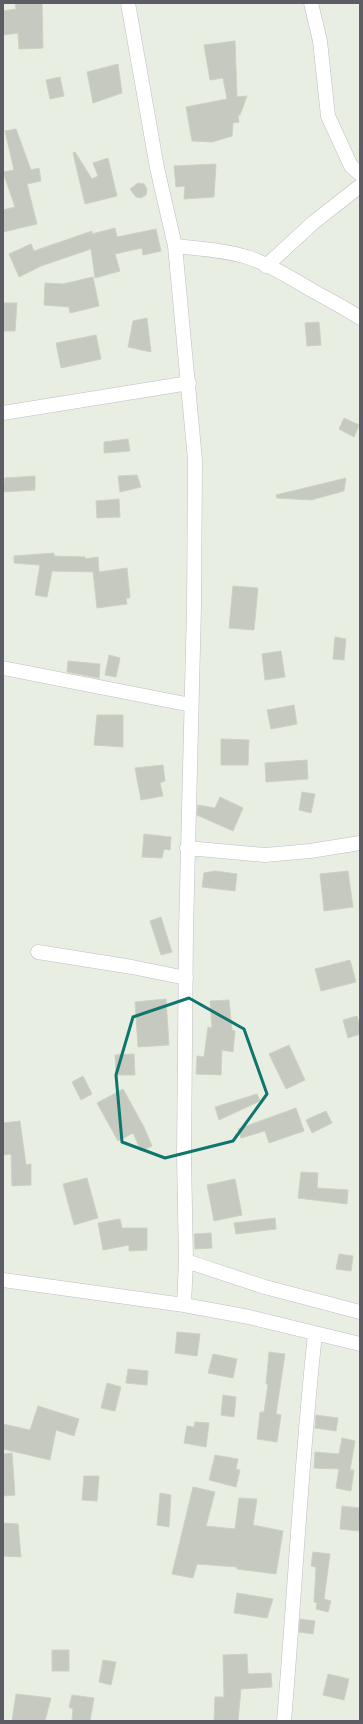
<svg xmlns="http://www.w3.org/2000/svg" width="363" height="1724" font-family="Figtree,sans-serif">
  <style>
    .building { fill: #c6c9bf; stroke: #ccd3c1 }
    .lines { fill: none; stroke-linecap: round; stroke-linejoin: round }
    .street-casing { stroke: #bfbdc4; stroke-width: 15 }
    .street { stroke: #fff; stroke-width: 14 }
    .marked { fill: none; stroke: #0f766e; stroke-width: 3; stroke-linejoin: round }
  </style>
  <rect width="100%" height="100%" fill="#e9eee2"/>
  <!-- building -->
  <path class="building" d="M15,3H42L43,48L19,49L18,33L3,35V11L16,9Z
    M235,41L237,97L247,96L240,115H238L239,122L233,123L232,136L212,142L192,141L186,107L227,99L223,78L210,80L204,45Z
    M118,64L122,93L93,103L87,72Z
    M60,77L64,96L50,99L46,80Z
    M16,129L31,170L39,168L41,181L27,184L37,224L3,232V210L15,207L3,172L14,170L5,131Z
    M75,152L92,179L98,176L93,163L108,158L117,196L85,204L73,153Z
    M216,164L214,197L184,199L185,186L176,187L174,166Z
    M138,183L144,184L147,189L146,195L141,198L136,197L130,189Z
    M115,228L117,237L156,229L161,251L143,255L142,248L115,254L120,271L95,278L91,249L41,266L19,277L9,254L31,244L34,251L92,231V234Z
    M93,277L99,306L70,313L69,307L44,305L45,283L63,284Z
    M3,303H17L15,331H3Z
    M147,318L151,352L128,347L133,321Z
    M319,322L321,345L307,346L305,323Z
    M96,335L101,359L61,368L56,343Z
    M344,418L359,425L354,437L339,429Z
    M128,439L130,451L104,453V442Z
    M137,475L141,487L120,492L118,476Z
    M35,476V490L3,492L5,478Z
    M346,478L344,491L311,500L277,498L276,495Z
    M119,499L120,517L97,518L96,501Z
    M54,553V556L85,557V559L98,557L99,572L127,568L130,598H126L127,604L97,608L93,572H94L52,571L47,597L35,595L40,565L14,563V556Z
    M233,586L258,588L254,630L229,628Z
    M335,637L346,639L344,660L333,659Z
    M281,651L285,677L265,680L262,654Z
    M109,655L120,658L116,677L105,675Z
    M68,661L100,664L99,678L67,672Z
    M294,705L297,724L271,729L267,710Z
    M97,715H123V747L94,745Z
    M221,739L249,740L248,765H221Z
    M307,760L308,779L266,782L265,763Z
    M163,765L165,781L160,783L163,796L141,800L135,768Z
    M302,792L315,794L311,813L299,810Z
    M220,797L243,808L233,831L197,815L198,805L215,808Z
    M144,834L171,837L170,850L164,849L162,858L142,857Z
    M215,871L237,874L235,891L202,887L204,873Z
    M348,871L353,907L324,911L320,874Z
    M161,917L172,952L161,955L150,921Z
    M350,960L356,982L321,991L315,969Z
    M166,999L169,1045L138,1047L135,1002Z
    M229,1000L232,1030L235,1031L233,1052L222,1050L221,1075L196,1074L197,1056L204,1057L208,1027L212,1028L210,1001Z
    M357,1016L360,1026V1034L348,1038L343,1020Z
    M289,1045L305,1080L286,1089L269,1054Z
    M134,1054L135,1075H116L115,1055Z
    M83,1076L92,1094L81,1100L72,1082Z
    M123,1089L144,1127L152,1146L141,1151L133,1133L118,1141L97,1103Z
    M257,1094L260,1101L219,1120L215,1107Z
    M296,1108L304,1131L269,1143L265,1131L241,1138L238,1129Z
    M326,1111L332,1123L312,1133L306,1120Z
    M20,1121L26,1165L31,1164V1185L12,1186L11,1154L3,1155V1123Z
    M301,1172L318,1173L317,1188L348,1190L347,1204L298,1198Z
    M87,1178L98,1218L74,1225L63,1184Z
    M235,1179L242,1215L214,1221L207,1185Z
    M275,1218L276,1229L236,1234L234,1223Z
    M120,1219L122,1228H147V1250L129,1251V1245L103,1250L98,1223Z
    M211,1233L212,1248L195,1249L194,1234Z
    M339,1254L353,1256L351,1271L336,1269Z
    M177,1332L200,1334L197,1356L175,1353Z
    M269,1352L285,1354L276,1414L281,1415L277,1442L257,1439L260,1412H264L268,1384H266Z
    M213,1354L237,1359L233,1378L208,1373Z
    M128,1369L148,1371L147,1385L126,1383Z
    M107,1383L121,1387L115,1411L101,1408Z
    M223,1395L236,1397L234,1417L221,1415Z
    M38,1406L79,1419L74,1436L56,1430L50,1460L3,1449V1424L30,1430Z
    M316,1415L338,1418L336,1431L315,1428Z
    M195,1422L209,1423L206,1447L184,1443L187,1426L194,1427Z
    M342,1438L355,1441L350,1470H354L351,1491L336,1488L339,1469L314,1468L315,1452L339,1454Z
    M12,1453L15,1495L3,1496V1454Z
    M215,1455L238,1459L236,1469L240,1470L236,1487L209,1480Z
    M84,1476H99L97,1501L82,1500Z
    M193,1487L215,1492L206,1526L235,1529L239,1498L257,1499L253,1525L283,1531L276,1574L237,1569V1567L197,1564L193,1578L172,1574Z
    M160,1493L171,1495L169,1527L157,1525Z
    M342,1506L360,1508L359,1531L340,1529Z
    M3,1523L18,1524L21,1557L3,1556Z
    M313,1552L330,1554L324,1599L331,1601L328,1612L316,1609L317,1603L314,1602L316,1567L311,1566Z
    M237,1593L273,1599L267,1618L234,1613Z
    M300,1619L315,1621L313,1634L299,1632Z
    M52,1650H69V1671H52Z
    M247,1654L248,1674L271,1673L272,1687L241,1689L238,1721H214L215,1697H224L223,1655Z
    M103,1660L116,1662L111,1685L99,1682Z
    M328,1674L349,1679L344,1700L323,1695Z
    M16,1694L51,1698L45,1721H12Z
    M72,1695L94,1698L90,1721L72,1720L73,1709L69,1707Z"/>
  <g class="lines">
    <defs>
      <path id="street" d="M128,3L157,168L175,246L195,460L194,607L186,931L184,1157L186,1261L184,1305
        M311,3L320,41L328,116L351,166L360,174
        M175,246C200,249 226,250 250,258C273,266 294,280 315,292C331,301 345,308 360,318
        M266,266L314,222L360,186
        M3,413L189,383
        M3,668L191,705
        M187,848L265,855L310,851L360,843
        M38,952L132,967L186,978
        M186,1261L265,1287L360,1312
        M3,1280L184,1305L249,1317L360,1344
        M284,1721C295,1592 301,1462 315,1334"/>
    </defs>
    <!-- street casing -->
    <use href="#street" class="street-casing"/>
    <!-- street -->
    <use href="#street" class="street"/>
  </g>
  <!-- marked area -->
  <path class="marked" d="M189,998L244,1029L267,1094L233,1141L165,1158L122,1142L116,1075L133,1017Z"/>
  <!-- border -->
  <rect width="363" height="1724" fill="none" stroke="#5d5b64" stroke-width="8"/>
</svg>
